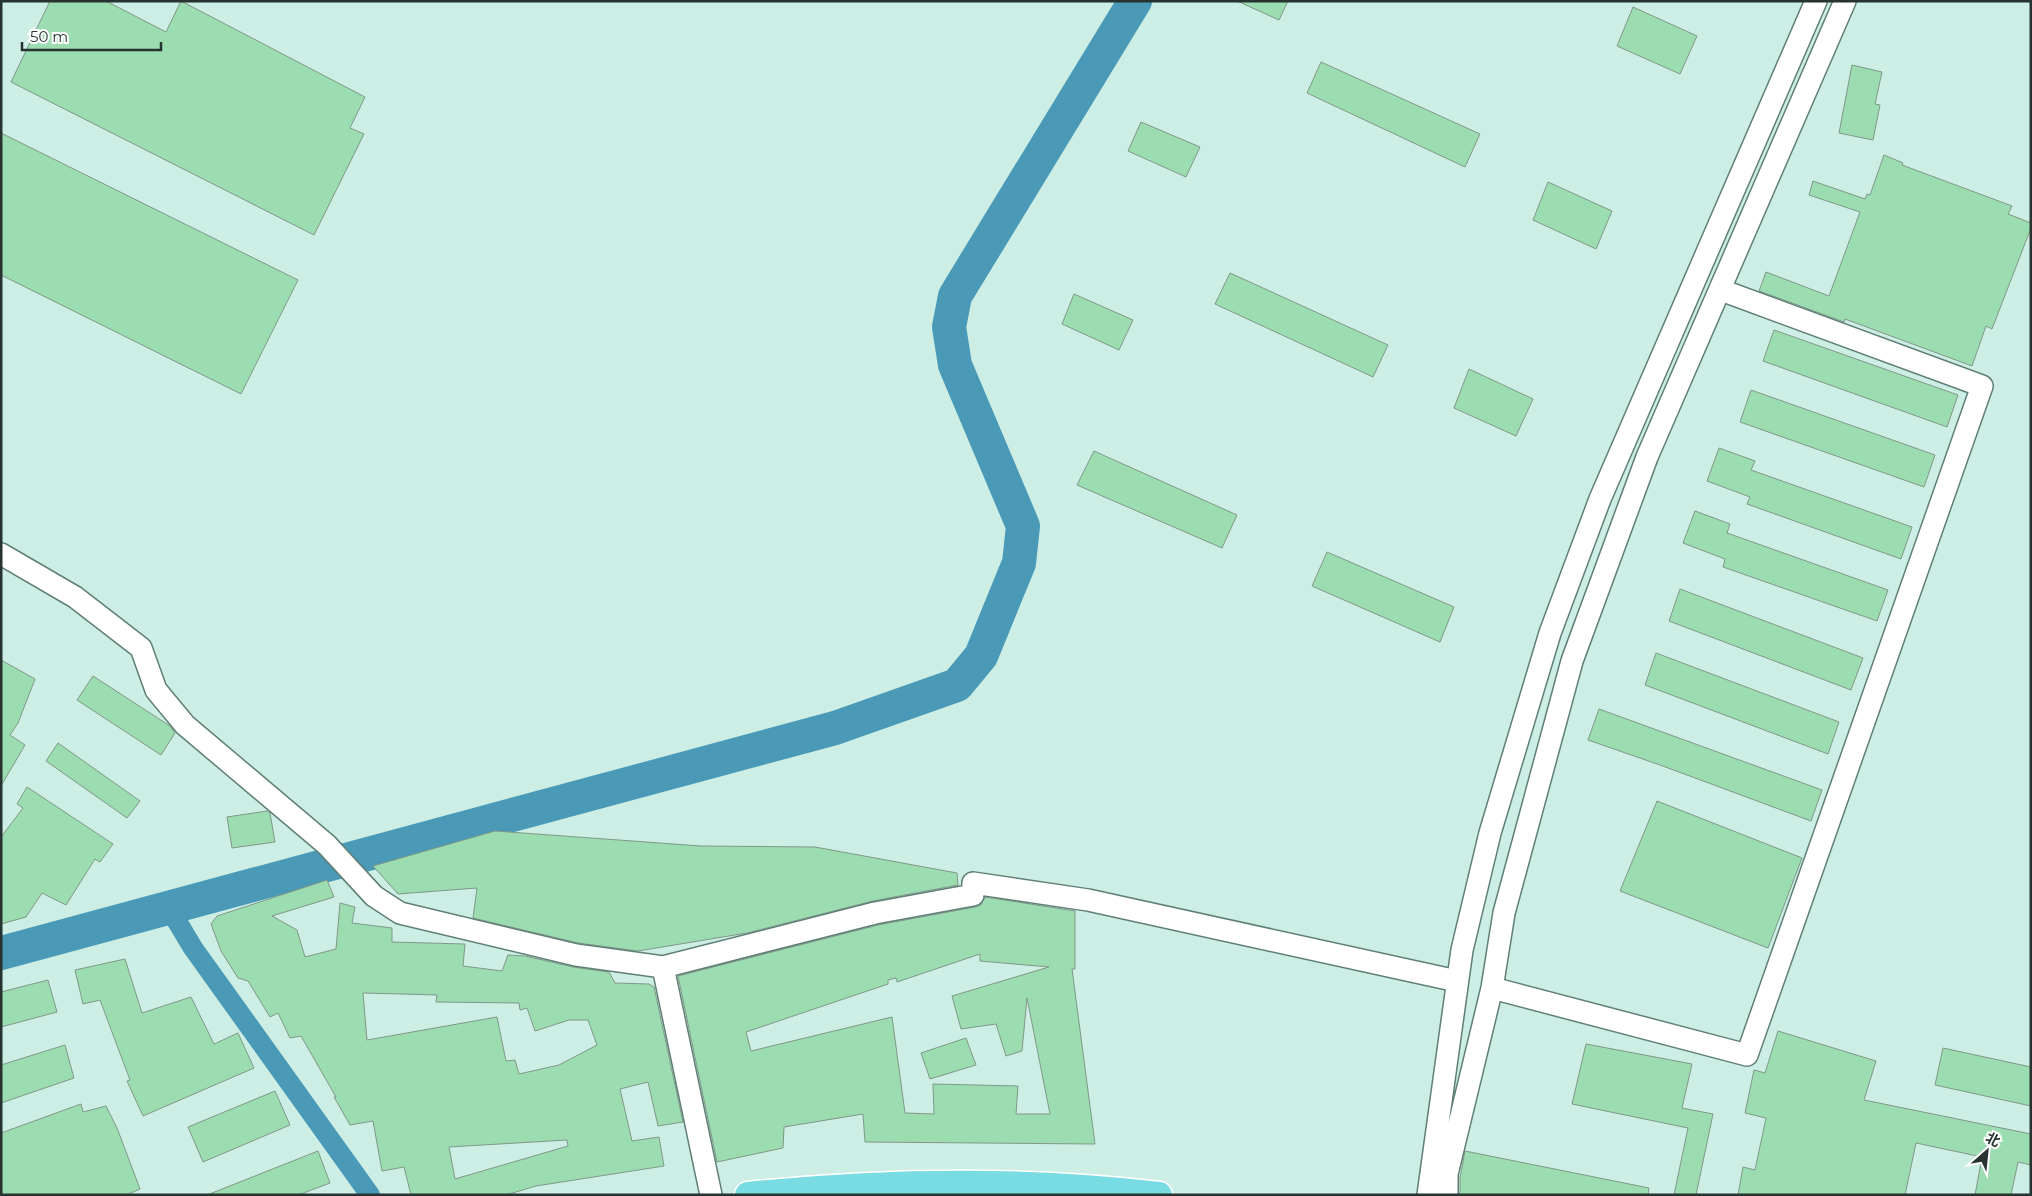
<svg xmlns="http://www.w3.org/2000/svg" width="2032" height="1196" font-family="Montserrat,'Noto Sans SC',sans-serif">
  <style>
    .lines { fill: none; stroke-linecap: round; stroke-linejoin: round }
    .canal { stroke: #4a9ab7; stroke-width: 20 }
    .river { stroke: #4a9ab7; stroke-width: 34 }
    .building { fill: #9cdcb1; stroke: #809887; fill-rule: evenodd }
    .minor-casing { stroke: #5f7f77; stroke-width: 24 }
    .major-casing { stroke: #fff; stroke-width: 29 }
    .minor { stroke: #fff; stroke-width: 21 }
    .major { stroke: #79dce2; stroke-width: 26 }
  </style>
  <rect width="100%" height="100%" fill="#cceee5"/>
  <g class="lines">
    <!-- canal -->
    <path class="canal" d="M169,908L193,948L370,1195"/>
    <!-- river -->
    <path class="river" d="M1,953L835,728L957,685L981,656L1019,563L1023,526L955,365L949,327L955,296L1135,1"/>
  </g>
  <!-- building -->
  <path class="building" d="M50,1H106L166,32L181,1L365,97L350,128L364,134L314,235L11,82Z
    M1237,1H1288L1279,20Z
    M1633,7L1697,36L1680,74L1617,46Z
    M1321,62L1480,134L1465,167L1307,93Z
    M1852,65L1882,72L1875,104L1880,105L1873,140L1839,133Z
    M1141,122L1200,147L1186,177L1128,151Z
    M1,133L298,280L241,394L1,275Z
    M1884,155L1903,163L1902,165L2012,206L2008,214L2031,223V228L1992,329L1986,326L1972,366L1845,319L1844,322L1759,291L1766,272L1829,296L1860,212L1809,195L1813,181L1865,199L1867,194L1870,195Z
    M1548,182L1612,211L1596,249L1533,220Z
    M1230,273L1388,345L1373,377L1215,304Z
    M1074,294L1133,320L1119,350L1062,324Z
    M1774,330L1958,395L1947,427L1763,361Z
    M1469,369L1533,399L1516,436L1454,408Z
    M1751,390L1935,455L1924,487L1740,422Z
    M1719,448L1755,461L1751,470L1912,527L1901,559L1747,504L1750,497L1707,481Z
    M1094,451L1237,515L1222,548L1077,485Z
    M1695,511L1730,524L1727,533L1888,590L1877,621L1723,567L1725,559L1683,543Z
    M1327,552L1454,607L1440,642L1312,586Z
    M1680,589L1863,658L1851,690L1669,621Z
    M1656,653L1839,722L1828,754L1645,685Z
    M1,660L35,679L18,723L10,735L25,745L1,786Z
    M93,676L170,726L175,733L161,755L77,700Z
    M1599,709L1822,790L1811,821L1660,765L1588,740Z
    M58,743L140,801L127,818L46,761Z
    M27,787L113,844L100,862L95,859L66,905L42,893L26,917L1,924V837L23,808L17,804Z
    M1657,801L1802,858L1768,948L1620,891Z
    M267,811L270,813L275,842L232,848L227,817Z
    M495,831L701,846L815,847L957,873L958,885L873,901L747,933L638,951L578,943L473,918L477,888L398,894L373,866Z
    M327,880L334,897L272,916L297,930L305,957L336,949L340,903L355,907L352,923L392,928V942L465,944L463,966L502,971L508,955L525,956L573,967L609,972L615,983L649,984L654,987L683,1122L658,1126L648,1082L620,1089L632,1141L659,1137L664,1166L536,1186L506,1195H411L404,1167L382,1171L373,1121L350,1125L334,1097H336L301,1036L290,1038L278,1013L270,1017L248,981L238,978L221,951L211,924L217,916ZM363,993L437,995L436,1002L519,1003L520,1010L527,1008L535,1031L569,1020H588L597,1045L559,1065L519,1074L515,1060L506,1061L497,1017L367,1040ZM567,1140L568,1146L455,1179L449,1147Z
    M985,897L1075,911V969H1072L1095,1144L865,1142L863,1114L784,1127L783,1148L717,1162L678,976L878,925L975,907L981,905ZM980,954V961L1049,967L952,996L961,1029L996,1024L1006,1056L1022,1051L1027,998L1050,1114H1016L1018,1086L933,1084L934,1114L905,1113L892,1017L751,1051L746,1032L888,984V980L896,978L897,982Z
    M125,959L142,1013L191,997L214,1044L238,1033L254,1068L143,1116L127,1081L130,1080L100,1000L83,1004L75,970Z
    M48,980L57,1012L1,1027V992Z
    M1778,1031L1876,1061L1864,1100L2031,1134V1165L2018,1162L2011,1195H1975L1982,1157L1916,1143L1905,1195H1738L1743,1167L1755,1170L1766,1118L1745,1113L1754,1070L1765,1073Z
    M966,1038L976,1065L930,1079L921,1053Z
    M1586,1044L1692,1064L1682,1108L1713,1114L1696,1195H1674L1688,1128L1572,1104Z
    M65,1045L74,1078L1,1103V1065Z
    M1943,1048L2031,1067V1106L1935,1085Z
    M275,1091L290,1125L203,1162L188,1127Z
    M81,1104L83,1112L106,1106L117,1128L140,1189L126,1195H1V1133Z
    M318,1151L330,1183L298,1195H207Z
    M1465,1151L1649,1188L1648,1195H1460V1178Z"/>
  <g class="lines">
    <defs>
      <path id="minor" d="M1,554L75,597L141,648L156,690L185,725L327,845L374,896L400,913L576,955L663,967L875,913L973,895V883L1088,900L1457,981
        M663,967L711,1195
        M1492,988L1747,1055L1982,386L1721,290
        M1428,1195L1462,950L1490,833L1550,633L1600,499L1816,1
        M1447,1195V1174L1492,988L1504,913L1572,661L1647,457L1845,1"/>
      <path id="major" d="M748,1195C884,1181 1023,1179 1159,1195"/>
    </defs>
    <!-- minor casing -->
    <use href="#minor" class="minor-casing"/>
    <!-- major casing -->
    <use href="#major" class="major-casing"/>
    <!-- minor -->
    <use href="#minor" class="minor"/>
    <!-- major -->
    <use href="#major" class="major"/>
  </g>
  <!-- border -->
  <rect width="2032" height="1196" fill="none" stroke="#263330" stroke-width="5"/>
  <!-- north arrow -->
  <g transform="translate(1987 1151) rotate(27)" stroke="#ffffff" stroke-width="4" paint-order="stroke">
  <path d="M0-4L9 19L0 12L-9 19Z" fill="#263330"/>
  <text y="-8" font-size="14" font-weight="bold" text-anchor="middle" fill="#263330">北</text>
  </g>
  <!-- scale -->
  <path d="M22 42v8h139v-8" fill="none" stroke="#263330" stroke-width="2.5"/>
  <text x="30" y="42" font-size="15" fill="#263330" stroke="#ffffff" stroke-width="4" paint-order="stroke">50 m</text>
</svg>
